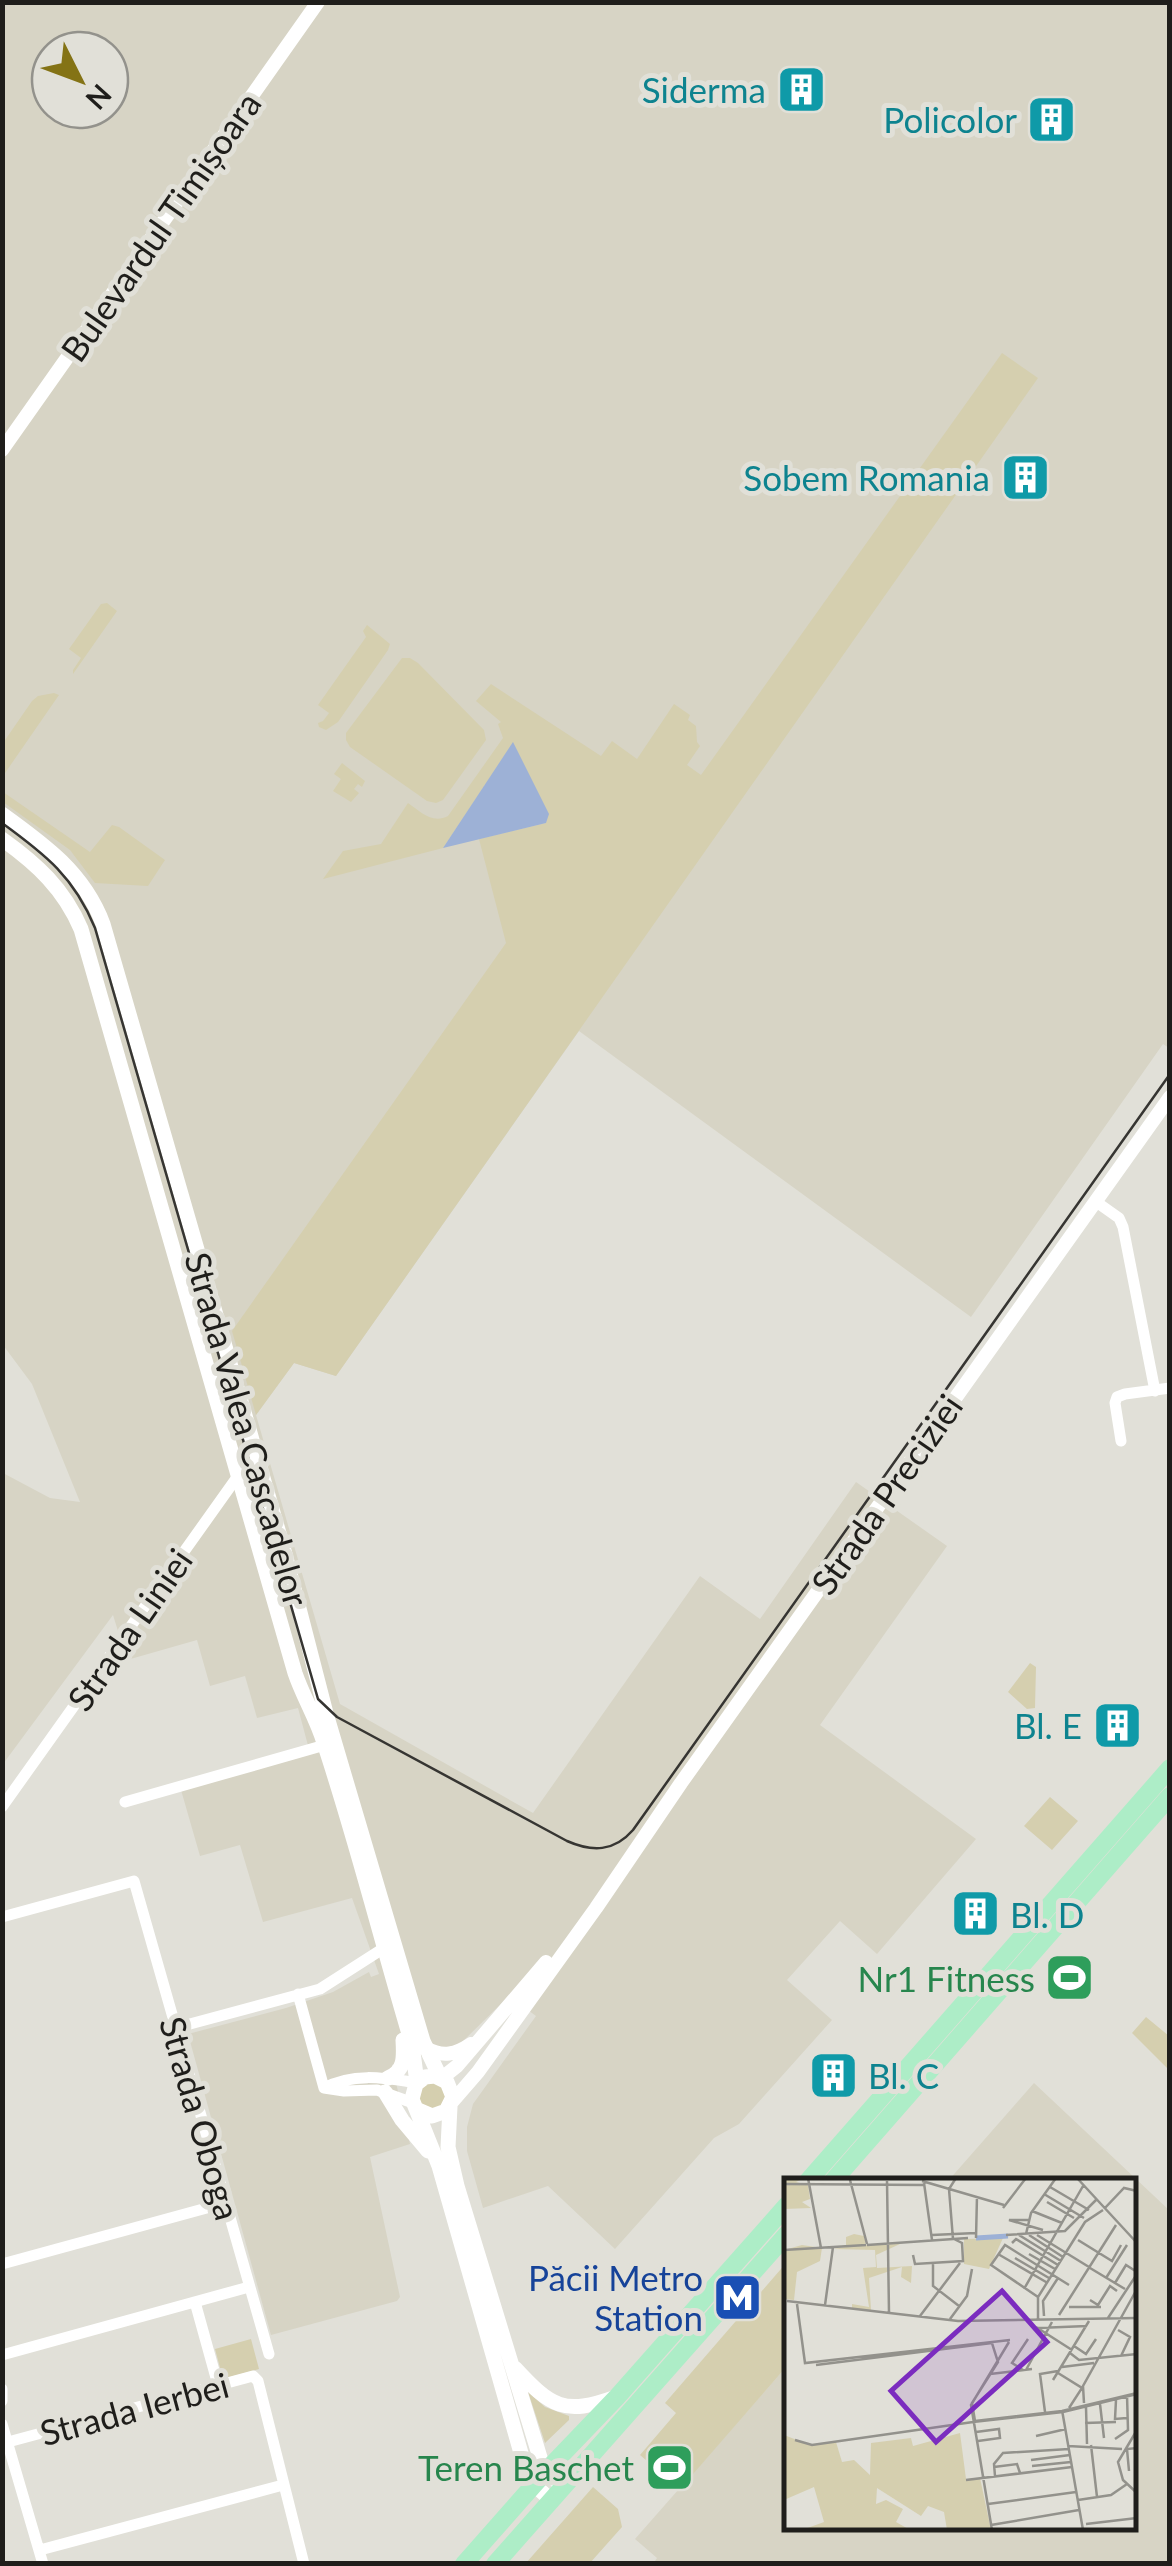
<svg xmlns="http://www.w3.org/2000/svg" width="1172" height="2566" font-family="Lato,sans-serif">
  <style>
    .built { fill: #d7d4c5; fill-rule: evenodd }
    .green { fill: #d5cfaf }
    .water { fill: #9db1d6 }
    .lines { fill: none; stroke-linecap: round; stroke-linejoin: round }
    .minor { stroke: #fff; stroke-width: 11 }
    .tertiary { stroke: #fff; stroke-width: 14 }
    .secondary { stroke: #fff; stroke-width: 15 }
    .primary { stroke: #adedc7; stroke-width: 18 }
    .tram { stroke: #363532; stroke-width: 2.5 }
    .labels { text-anchor: middle; dominant-baseline: central; stroke-width: 10; stroke-linejoin: round; paint-order: stroke }
    .culture-label { font-size: 35px; fill: #0d838f; stroke: #e1e0d8; text-anchor: end }
    .street-label { font-size: 35px; fill: #1f1e1b; stroke: #e1e0d8 }
    .leisure-label { font-size: 35px; fill: #27864d; stroke: #e1e0d8; text-anchor: end }
    .transit-label { font-size: 35px; fill: #164399; stroke: #e1e0d8; text-anchor: end }
    .inset-river { fill: none; stroke: #9db1d6; stroke-width: 5 }
    .inset-road { fill: none; stroke: #93928c; stroke-width: 2.5 }
    .view { fill: #7b2cbf; fill-opacity: 0.15; stroke: #7b2cbf; stroke-width: 5 }
    .inset-edge { fill: none; stroke: #1f1e1b; stroke-width: 5 }
  </style>
  <rect width="100%" height="100%" fill="#e1e0d8"/>
  <!-- built -->
  <path class="built" d="M3,3H1169V1048L1163,1044L971,1317L579,1031L336,1376L294,1363L256,1415L340,1704L533,1813L700,1576L760,1619L856,1482L947,1546L820,1725L976,1839L877,1954L840,1921L787,1980L832,2020L739,2124L714,2138L615,2249L548,2186L483,2208L467,2151V2127L473,2104L536,2016L509,1996L458,2046L392,2065L410,2144L370,2157L400,2297L397,2301L271,2335L188,2034L286,2008L333,1992L369,1972L371,1977L379,1974L352,1898L263,1922L240,1845L200,1856L181,1790L310,1753L298,1708L257,1718L245,1676L210,1686L197,1640L127,1660L113,1615L3,1764V1473L50,1498L80,1502L32,1384L3,1345ZM50,50H110V110H50Z
    M1034,2083L1169,2210V2563L653,2564L657,2558L635,2539L787,2366V2528H1134V2181H948Z"/>
  <!-- green -->
  <path class="green" d="M1002,353L1038,378L336,1376L294,1363L256,1415L232,1331L506,943L479,839L546,823L513,743L443,848L323,879L343,851L381,844L408,803C421,812 432,824 448,816L503,738L498,724L501,722L476,701L491,684L601,756L612,741L637,759L674,704L690,715L688,720L696,726L697,742L700,746L687,765L701,775Z
    M107,603L117,611L73,674V670L81,658L69,649L101,604Z
    M367,625L390,644L388,650L338,722L326,730L319,727L318,723L323,721L329,713L318,705L366,637L363,631Z
    M402,658H410L418,663L484,730L486,740L443,800L436,803L427,801L350,747L346,740V733Z
    M54,693L59,695L3,776V743L32,701L38,696Z
    M342,763L365,781L362,787L358,784L354,789L359,793L351,802L333,791L341,779L334,774Z
    M3,792L90,852L112,825L119,827L165,860L148,886L95,883L70,850L3,802Z
    M1030,1663L1036,1667L1035,1708L1027,1709L1008,1692Z
    M1050,1797L1078,1821L1052,1850L1024,1826Z
    M1146,2017L1169,2036V2070L1132,2033Z
    M419 2096a13 13 0 1 1 26 0a13 13 0 1 1-26 0Z
    M787,2262V2366L680,2489L640,2455L676,2413L665,2403Z
    M251,2339L259,2369L223,2379L215,2349Z
    M528,2392L545,2407L569,2416V2420L545,2443Z
    M593,2487L618,2509L622,2527L590,2563H526Z"/>
  <!-- water -->
  <path class="water" d="M513,742L549,814L546,823L443,848Z"/>
  <g class="lines">
    <!-- minor -->
    <path class="minor" d="M1095,1201L1119,1218L1123,1227L1155,1391
      M1121,1441L1115,1403L1117,1397L1125,1394L1170,1388
      M125,1802L325,1745
      M2,1807L255,1452
      M2,1917L134,1881L269,2354
      M298,1994L324,2088
      M175,2028L320,1989L384,1948
      M324,2088C354,2072 385,2078 417,2083
      M324,2088L344,2091L377,2090L413,2103
      M2,2264L225,2203
      M195,2302L218,2385
      M2,2355L249,2287
      M2,2389V2401
      M2,2424L43,2564
      M8,2442L253,2376L258,2381L304,2564
      M40,2550L283,2485"/>
    <!-- tertiary -->
    <path class="tertiary" d="M2,450L318,2
      M426,2048C443,2058 456,2054 471,2044
      M442,2078L457,2066L546,1962
      M452,2102L478,2072L596,1908L681,1783L1170,1097"/>
    <!-- secondary -->
    <path class="secondary" d="M2,814C45,845 84,873 103,924L285,1554L327,1717L423,2041L440,2077
      M2,839C37,864 64,889 81,929L295,1673C303,1697 317,1719 324,1743C357,1842 382,1944 412,2044L417,2083
      M388,2078C405,2071 404,2057 403,2040
      M385,2092L402,2120L428,2151
      M450,2107L448,2147L457,2186L542,2464L546,2471L563,2487
      M418,2110L432,2116L446,2111L453,2097L447,2082L435,2076L425,2077L416,2084L412,2099L439,2166L527,2474L533,2484L551,2500
      M515,2368C551,2407 564,2416 616,2397"/>
    <!-- primary -->
    <path class="primary" d="M808,2181L1170,1768
      M833,2181L1170,1796
      M464,2564L546,2471L617,2397L787,2205
      M495,2564L787,2234"/>
    <!-- tram -->
    <path class="tram" d="M2,823C46,855 74,877 95,928L318,1699L337,1717L567,1841C592,1852 614,1852 633,1830L1170,1074"/>
  </g>
  <!-- icons -->
  <defs>
    <symbol id="building-square" viewBox="-11 -11 22 22"><rect x="-9" y="-9" width="18" height="18" rx="4" fill="#0f9aa8" stroke="#e1e0d8"/><path d="M-4-6H4V6H1V3H-1V6H-4ZM-2.5-4.3h1.7v1.8h-1.7ZM.8-4.3h1.7v1.8H.8ZM-2.5-1h1.7V.8h-1.7ZM.8-1h1.7V.8H.8Z" fill="#fff"/></symbol>
    <symbol id="stadium-square" viewBox="-11 -11 22 22"><rect x="-9" y="-9" width="18" height="18" rx="4" fill="#2e9e5b" stroke="#e1e0d8"/><path d="M0-5a6.5 5 0 1 0 0 10a6.5 5 0 1 0 0-10ZM-3.5-1.8h7v3.6h-7Z" fill="#fff"/></symbol>
    <symbol id="metro-square" viewBox="-11 -11 22 22"><rect x="-9" y="-9" width="18" height="18" rx="4" fill="#1a4fb4" stroke="#e1e0d8"/><path d="M-5.5 5V-5H-3L0 0L3-5H5.5V5H3V-.5L0 4L-3-.5V5Z" fill="#fff"/></symbol>
  </defs>
  <g fill-rule="evenodd">
    <use href="#building-square" x="774" y="62" width="55" height="55"/>
    <use href="#building-square" x="1024" y="92" width="55" height="55"/>
    <use href="#building-square" x="998" y="450" width="55" height="55"/>
    <use href="#building-square" x="1090" y="1698" width="55" height="55"/>
    <use href="#building-square" x="948" y="1886" width="55" height="55"/>
    <use href="#stadium-square" x="1042" y="1950" width="55" height="55"/>
    <use href="#building-square" x="806" y="2048" width="55" height="55"/>
    <use href="#metro-square" x="710" y="2270" width="55" height="55"/>
    <use href="#stadium-square" x="642" y="2440" width="55" height="55"/>
  </g>
  <g class="labels">
    <!-- culture labels -->
    <g class="culture-label">
      <text x="766" y="89">Siderma</text>
      <text x="1017" y="119">Policolor</text>
      <text x="990" y="477">Sobem Romania</text>
      <text x="1082" y="1725">Bl. E</text>
      <text x="1010" y="1914" text-anchor="start">Bl. D</text>
      <text x="868" y="2075" text-anchor="start">Bl. C</text>
    </g>
    <!-- street labels -->
    <g class="street-label">
      <text transform="translate(160 226) rotate(-55)">Bulevardul Timișoara</text>
      <text transform="translate(248 1429) rotate(74)">Strada Valea Cascadelor</text>
      <text transform="translate(886 1494) rotate(-55)">Strada Preciziei</text>
      <text transform="translate(129 1629) rotate(-55)">Strada Liniei</text>
      <text transform="translate(201 2118) rotate(74)">Strada Oboga</text>
      <text transform="translate(134 2408) rotate(-15)">Strada Ierbei</text>
    </g>
    <!-- leisure labels -->
    <g class="leisure-label">
      <text x="1035" y="1978">Nr1 Fitness</text>
      <text x="634" y="2467">Teren Baschet</text>
    </g>
    <!-- transit labels -->
    <g class="transit-label">
      <text x="703" y="2277">Păcii Metro<tspan x="703" dy="40">Station</tspan></text>
    </g>
  </g>
  <!-- overview -->
  <g transform="translate(784 2178)">
    <rect width="352" height="352" fill="#e1e0d8"/>
    <path d="M0,0H20L12,4L24,7L26,21L18,24L27,30L0,31ZM70,56L80,58L82,67L116,66L92,77L93,90L128,88L127,105L117,99L118,89L85,100L87,132L95,134L68,130V126L85,129L79,90L92,89L91,72L49,71L62,69V59ZM219,60L205,91L180,86V61ZM18,67L38,70L36,83L13,94L10,122L0,121V72ZM176,255L182,301L196,300L207,352H163L160,334L144,328L137,338L93,310L92,326L102,322L119,331L112,344L126,352H18L40,344L30,309L0,322V257L26,267L52,264L58,284L70,282L86,297L87,265L127,260L129,268Z" fill="#d5cfaf"/>
    <path class="inset-river" d="M192,60L224,58"/>
    <path class="inset-road" d="M24,0L37,70M293,0L353,65M66,2L83,66M103,3L105,135M138,3L220,27M140,5L148,62M0,6L140,7M266,9L305,32M260,16L300,40M263,24L290,40M219,30L242,0M320,31L340,10L353,13M248,33L278,45M245,42H225L259,52M242,56L247,35L272,0M148,57L192,55M222,57L281,53L312,22M235,57L277,83M245,57L279,79M253,57L305,89M192,60L193,18M169,61L165,11L172,0M294,62L328,83L337,67M228,65L232,61L274,87M83,67L184,60M0,72L82,67M214,76L262,104M245,76L271,91M129,77L131,86L179,83L178,65L170,61M231,80L265,100M149,85V108L175,128M306,90L341,111M322,100L343,67M331,105L342,87L353,94M240,111L299,8M254,119L207,87L221,67L285,107M306,122L314,127L326,108L333,113M3,123L174,143L353,140M13,126L21,185L226,162M41,127L49,69M285,129H317M275,137L332,47M136,138L176,85M260,138L259,123L274,100M324,140L353,96M166,141L183,118L188,91M254,141V119L301,44L319,32M252,149L288,172M254,150L303,148M334,152L346,159L337,178M290,168L302,176L312,161M286,175L295,182L353,176M32,187L208,165L214,184L188,225L191,243L278,233L353,215M278,189L310,185M239,192L228,185L244,161M242,192L268,144M274,195L298,210L285,230M206,196L248,191M269,202L305,143M332,222L331,241L343,240M300,225L299,208L353,111M316,226L320,260M302,229L303,266M278,232L299,352M261,234L256,196L274,193M189,244L279,234L353,216M301,245L332,244M353,252L334,284L339,302L353,315M192,254L215,251L216,260L194,263M252,258L282,251M331,261L344,252L343,217M11,262L28,267L189,244M307,267L313,319M284,268L338,271M247,282L286,277M248,288L287,284M210,289L233,286L236,295M345,293L343,271L353,270M211,298L210,286L219,275L285,271M182,302L288,289M294,322L327,317L343,306M204,326L292,314M302,346L353,340M207,347L295,332M208,352L187,227L225,164"/>
    <path class="view" d="M218,113L263,164L152,264L107,213Z"/>
    <rect width="352" height="352" class="inset-edge"/>
  </g>
  <!-- border -->
  <rect width="1172" height="2566" fill="none" stroke="#1f1e1b" stroke-width="10"/>
  <!-- north arrow -->
  <g transform="translate(80 80) rotate(132)"><circle r="48" fill="#e1e0d8" stroke="#93928c" stroke-width="2.5"/>
  <path d="M0-8L18 38L0 25L-18 38Z" fill="#847315"/>
  <text y="-15" font-size="28" font-weight="bold" text-anchor="middle" fill="#1f1e1b">N</text>
  </g>
</svg>
